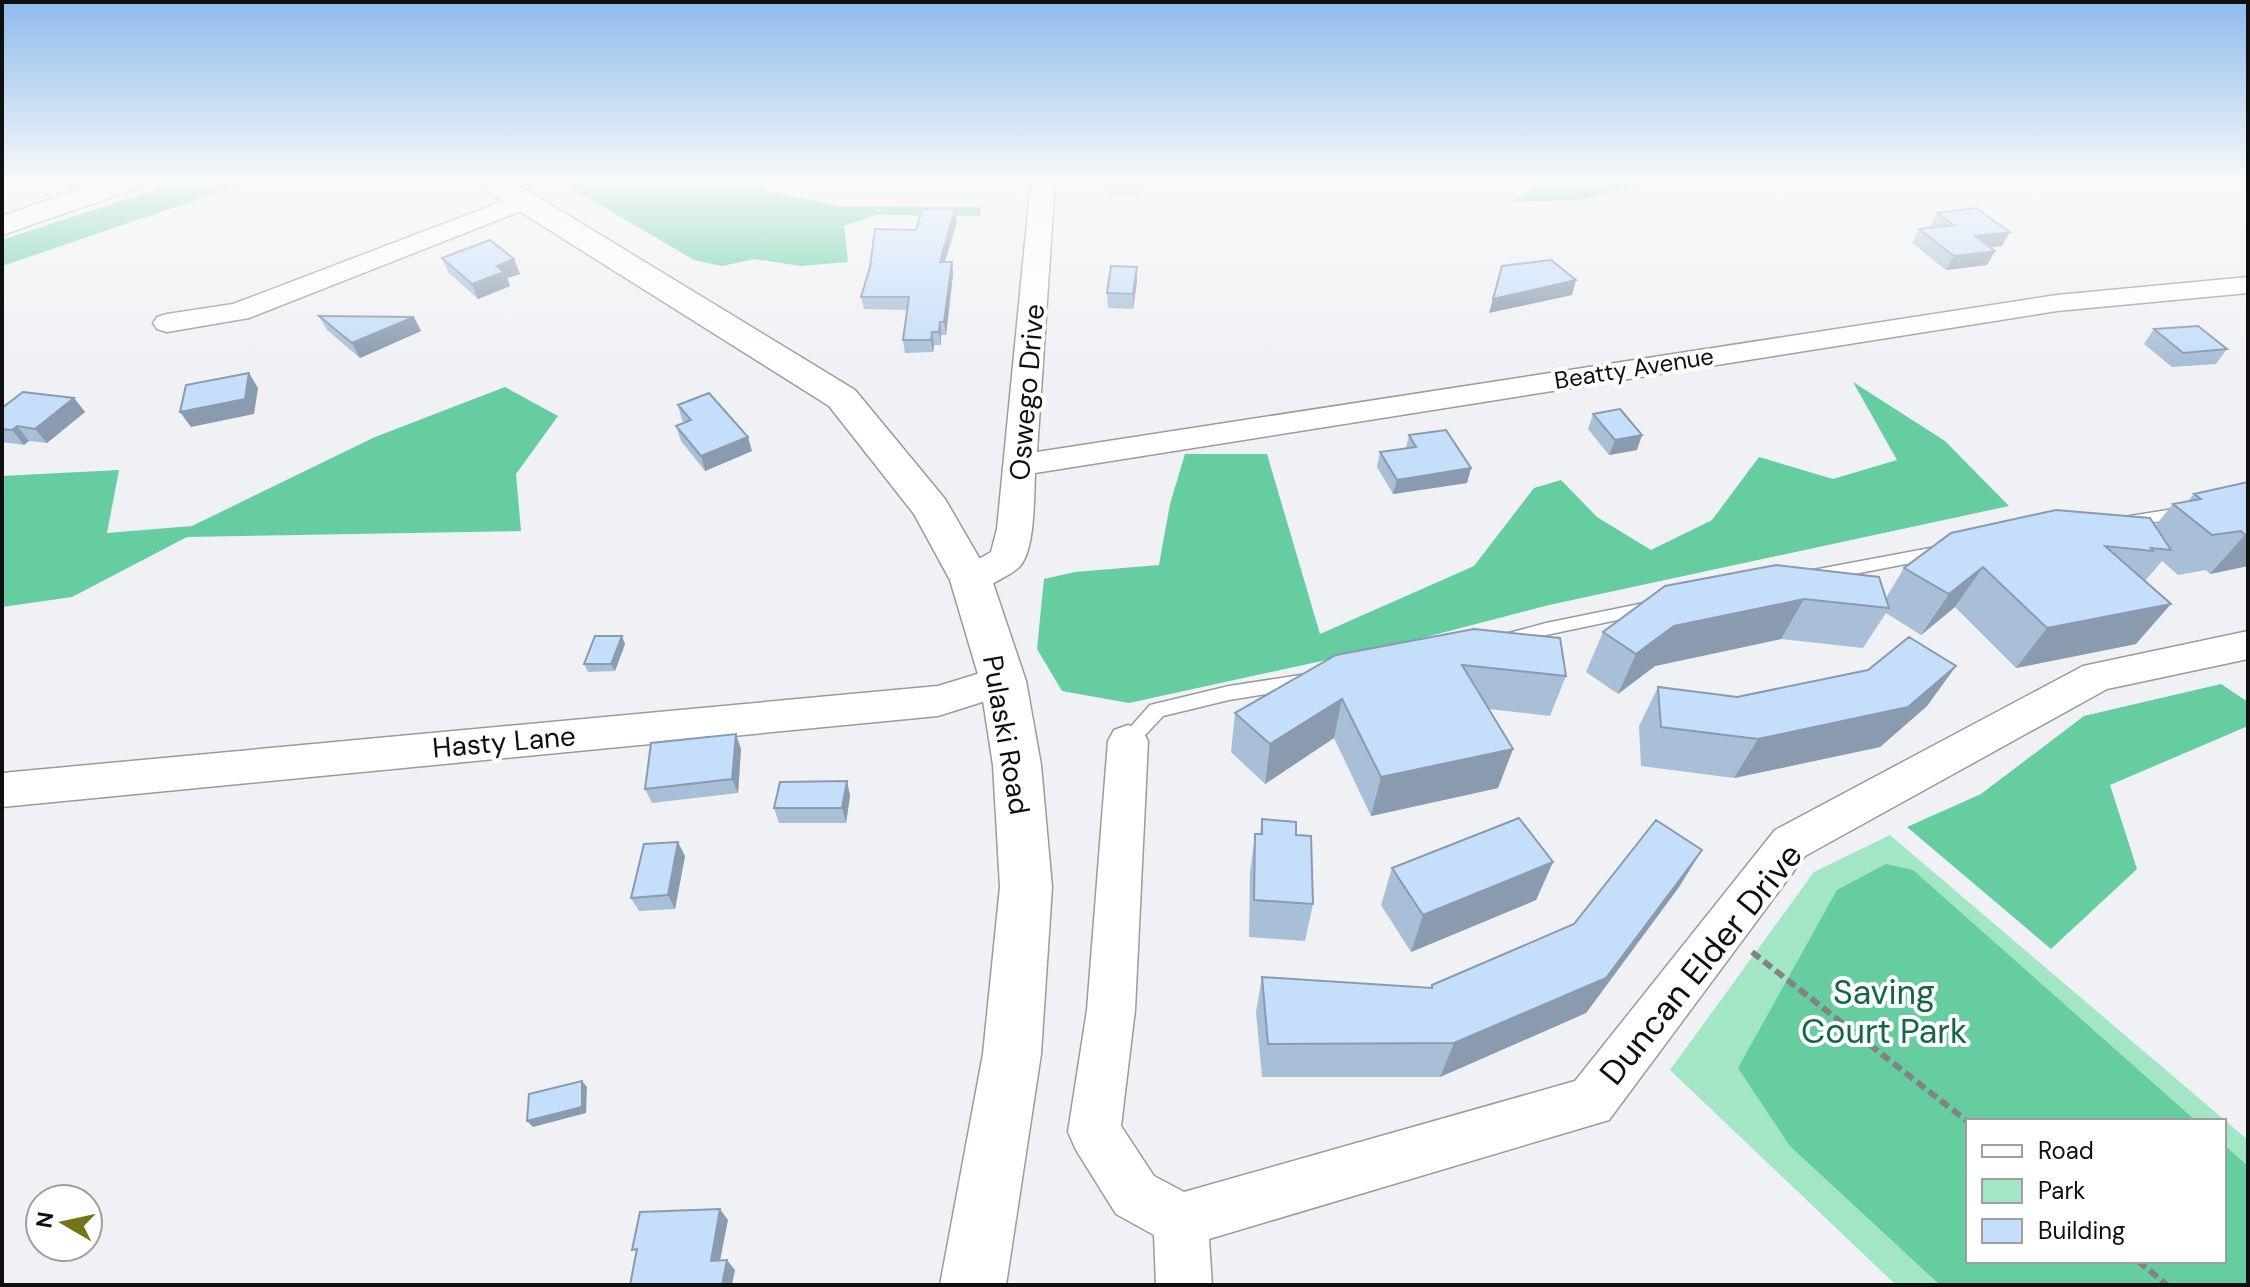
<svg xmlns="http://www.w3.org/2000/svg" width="2250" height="1287" font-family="'DM Sans',sans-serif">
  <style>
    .green { fill: #a2e6c5; fill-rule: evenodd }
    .forest { fill: #65cda0 }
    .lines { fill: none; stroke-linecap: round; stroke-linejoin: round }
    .service-casing { stroke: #999b9e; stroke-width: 3 }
    .minor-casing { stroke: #999b9e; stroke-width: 3 }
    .tertiary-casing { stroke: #999b9e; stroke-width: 3 }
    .secondary-casing { stroke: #999b9e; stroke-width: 3 }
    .path { stroke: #818385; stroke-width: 6; stroke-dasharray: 10 5; stroke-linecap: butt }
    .service { fill: #fff; fill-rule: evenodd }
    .minor { fill: #fff; fill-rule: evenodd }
    .tertiary { fill: #fff; fill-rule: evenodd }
    .secondary { fill: #fff; fill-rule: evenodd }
    .wall { fill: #a9bfd7 }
    .shaded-wall { fill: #8a9baf }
    .building { fill: #c5defa; stroke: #8a9baf; stroke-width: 2 }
    .labels { text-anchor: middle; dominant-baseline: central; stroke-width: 8; stroke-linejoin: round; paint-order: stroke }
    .far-street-label { font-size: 24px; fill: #0e0f10; stroke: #fff }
    .street-label { font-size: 28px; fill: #0e0f10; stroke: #fff }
    .near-street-label { font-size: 34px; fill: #0e0f10; stroke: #fff }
    .near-park-label { font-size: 34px; fill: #156547; stroke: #fff }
  </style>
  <rect width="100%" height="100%" fill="#eff1f4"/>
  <!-- green -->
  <path class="green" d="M1890,835L2248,1140V1285H1896L1670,1070L1814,872ZM1968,1121H2224V1261H1968Z"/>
  <!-- forest -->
  <path class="forest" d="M181,181H252L2,266V240Z
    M559,181H721L839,206L981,207L980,216L876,215L844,226L848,262L800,266L755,259L722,266L694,260Z
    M1550,181H1655L1582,200L1509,202Z
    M1853,382L1945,441L2009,506L1549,605L1395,645L1129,703L1062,691L1037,649L1044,579L1075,572L1159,565L1170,504L1185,454H1267L1320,634L1474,566L1534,488L1561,480L1597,517L1651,550L1712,520L1759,457L1833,479L1897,460Z
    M505,387L558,416L516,474L521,531L187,537L72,597L2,607V476L119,470L107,533L192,526L375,437Z
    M2221,684L2248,702V726L2110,785L2137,869L2051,949L1907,827L1981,794L2084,716Z
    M1886,864L1913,870L2196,1121H1968V1261H2224V1145L2248,1166V1285H1940L1790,1146L1738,1068L1837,890Z"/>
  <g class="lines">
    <defs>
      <path id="service" d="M2186,507L2194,512L2192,516L2124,527L2116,522L2124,517Z
        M1941,546L1947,548L1949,552L1947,556L1813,582L1804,576L1813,570Z
        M1654,601L1660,603L1663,607L1660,611L1546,635L1504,648L1495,641L1498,636L1546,623Z
        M1307,674L1314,676L1316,681L1314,686L1229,700L1163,716L1135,746H1121L1118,741L1150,705L1229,686Z"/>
      <path id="minor" d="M1031,181H1055L1037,452L2057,295L2248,277V293L2057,311L1035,473C1034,495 1035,550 1020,566C1014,573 1002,578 994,583C981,591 973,593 958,589L953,580L958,571L991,552L997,529Z
        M522,194L531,197L535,202L531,207L249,318L167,332L157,329L153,323L157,317L167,314L233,304Z
        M2248,631V659L2107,689L1805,856L1609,1120L1209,1239L1212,1285H1156L1154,1235L1116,1214L1076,1150L1068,1132L1087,1010L1108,741L1114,730L1128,725L1142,730L1148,741L1135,1010L1121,1126L1154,1176L1184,1192L1575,1081L1775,830L2083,666Z
        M1003,666L1017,671L1023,681L1017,691L938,716L2,807V773L938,686Z"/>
      <path id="tertiary" d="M102,181H145L141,187L2,235V216Z"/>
      <path id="secondary" d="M477,181H512L855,390L945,499L992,580L1026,681L1041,765L1052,887L1041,1054L1006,1285H940L983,1054L1000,887L993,765L980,681L950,580L914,514L829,406L481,187Z"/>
    </defs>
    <!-- service casing -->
    <use href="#service" class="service-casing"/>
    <!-- minor casing -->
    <use href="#minor" class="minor-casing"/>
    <!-- tertiary casing -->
    <use href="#tertiary" class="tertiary-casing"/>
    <!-- secondary casing -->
    <use href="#secondary" class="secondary-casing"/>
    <!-- path -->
    <path class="path" d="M1752,952L1968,1122
      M2138,1261L2167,1285"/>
    <!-- service -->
    <use href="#service" class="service"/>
    <!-- minor -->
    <use href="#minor" class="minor"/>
    <!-- tertiary -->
    <use href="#tertiary" class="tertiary"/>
    <!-- secondary -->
    <use href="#secondary" class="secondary"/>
  </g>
  <!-- wall -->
  <path class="wall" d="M1105,181H1140L1139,194L1108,196Z
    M955,209L957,222L945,262H952L953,274L946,335H941V345H934L933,352L905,353L903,340L907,310L864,309L861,297L916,230Z
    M1937,213L2002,246L1990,247L1987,265L1946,270L1912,243L1919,229L1931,228L1930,227Z
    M442,258L520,274L507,278L510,286L478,299L448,272Z
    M1137,281L1133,309L1108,308L1107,293Z
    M319,316L414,317L421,331L360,358L327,330Z
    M2154,329L2227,349L2216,364L2172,367L2144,344Z
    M74,398L85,412L47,443L29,441L24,445L2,442V408Z
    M678,405L752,451L705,471L681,441L676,426L685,423L682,420Z
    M1593,414L1637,450L1609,455L1588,429Z
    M1409,435L1471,468L1467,483L1393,494L1377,467L1380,452L1406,448Z
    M2248,482V566L2210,574L2206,570L2178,575L2162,561L2145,581L2136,644L2016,668L1955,607L1921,635L1886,613L1863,648L1781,639L1655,666L1618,694L1586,672L1603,632L1665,586L1886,598L1904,568L2155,526L2173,504L2187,502L2194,494Z
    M1474,629L1566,676L1550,716L1489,709L1513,749L1498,788L1371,816L1334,738L1265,784L1231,752L1235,713Z
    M625,644L615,671L588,672L584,664Z
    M1956,666L1927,706L1880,747L1734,778L1641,766L1639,726L1658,687L1737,697Z
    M741,749L738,793L652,803L645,789Z
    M847,781L850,796L846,823H779L774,808Z
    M1262,819L1296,835L1313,904L1305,941L1249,937L1250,872L1255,834H1260Z
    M1702,850L1679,887L1586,1013L1440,1077H1262L1256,1012L1262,977L1430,988L1432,985L1574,924Z
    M685,856L675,909L639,911L631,898Z
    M1553,862L1536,900L1411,952L1381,905L1392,868Z"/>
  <!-- shaded-wall -->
  <path class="shaded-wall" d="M955,209L957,222L941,274L940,262Z
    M2010,232L2002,246L1967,250L1975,236Z
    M1995,251L1987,265L1946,270L1954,256Z
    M514,259L520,274L507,278L510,286L478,299L472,284L497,266Z
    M952,262L953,274L946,335L944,322Z
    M1137,267V281L1133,309V294Z
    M1576,280L1572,295L1489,313L1493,299Z
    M414,317L421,331L360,358L352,343Z
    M940,322L941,335V345L939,332Z
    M932,332L934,345L933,352L931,340Z
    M249,373L258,388L254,414L191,427L180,412Z
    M74,398L85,412L47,443L35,429Z
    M17,426L29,441L24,445L12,430Z
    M1642,435L1637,450L1609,455L1615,440Z
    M748,437L752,451L705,471L701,456Z
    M1471,468L1467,483L1393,494L1397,480Z
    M2248,534V566L2210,574L2245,535Z
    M1983,567L1955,607L1921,635L1949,594Z
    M1804,599L1781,639L1655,666L1618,694L1636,654L1674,626Z
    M2171,604L2136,644L2016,668L2047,628Z
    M622,636L625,644L615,671L611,664Z
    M1956,666L1927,706L1880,747L1734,778L1758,739Z
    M1342,699L1334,738L1265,784L1270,744Z
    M736,734L741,749L738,793L732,779Z
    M1513,749L1498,788L1371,816L1381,777Z
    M847,781L850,796L846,823L842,808Z
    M678,842L685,856L675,909L668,895Z
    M1702,850L1679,887L1586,1013L1440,1077L1454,1043Z
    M1553,862L1536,900L1411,952L1423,915Z
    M582,1081L587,1087L586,1113L533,1127L527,1121Z
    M720,1209L728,1220L718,1271L711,1261Z
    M727,1260L735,1270L732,1285H722Z"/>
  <!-- building -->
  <path class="building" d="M1976,208L2010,232L1975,236L1995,251L1954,256L1919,229L1954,225L1937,213Z
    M922,209H955L940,262H952L944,322H940L939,332H932L931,340H903L909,297H861L870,267L875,229L916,230Z
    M490,240L514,259L497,266L504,272L472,284L442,258Z
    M1551,260L1576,280L1493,299L1502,266Z
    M1111,266L1137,267L1133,294L1107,293Z
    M319,316L414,317L352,343Z
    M2198,326L2227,349L2183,353L2154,329Z
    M249,373L245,399L180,412L186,385Z
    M23,392L74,398L35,429L17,426L12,430L2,429V408Z
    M709,393L748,437L701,456L676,426L691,420L678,405Z
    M1620,409L1642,435L1615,440L1593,414Z
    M1446,430L1471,468L1397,480L1380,452L1416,447L1409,435Z
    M2248,482V534L2245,535L2241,531L2212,535L2173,504L2201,499L2194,494Z
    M2056,510L2150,518L2171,550L2151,548L2153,551L2105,546L2171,604L2047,628L1983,567L1949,594L1904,568L1951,533Z
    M1776,565L1879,577L1889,608L1804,599L1674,626L1636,654L1603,632L1665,586Z
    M1474,629L1560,638L1566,676L1462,665L1513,749L1381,777L1342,699L1270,744L1235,713L1336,655Z
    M595,636H622L611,664H584Z
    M1909,637L1956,666L1908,707L1758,739L1661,727L1658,687L1737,697L1868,670Z
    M736,734L732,779L645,789L651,743Z
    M847,781L842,808H774L780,782Z
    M1519,818L1553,862L1423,915L1392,868Z
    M1262,819L1296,822V835L1311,836L1313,904L1254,900L1255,834H1262Z
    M1656,820L1702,850L1606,978L1454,1043L1268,1044L1262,977L1432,988V985L1574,924Z
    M678,842L668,895L631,898L644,844Z
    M582,1081V1107L527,1121L529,1094Z
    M720,1209L711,1261L727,1260L722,1285H630L637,1249L632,1250L640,1212Z"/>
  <!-- sky -->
  <linearGradient id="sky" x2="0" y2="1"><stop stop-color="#8fbbec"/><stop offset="0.5" stop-color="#f8f9fa"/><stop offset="1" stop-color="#f8f9fa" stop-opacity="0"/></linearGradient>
  <rect width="2250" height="362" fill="url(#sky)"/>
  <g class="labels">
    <!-- far-street labels -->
    <g class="far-street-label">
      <text transform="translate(1634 368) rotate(-9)">Beatty Avenue</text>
    </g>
    <!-- street labels -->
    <g class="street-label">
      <text transform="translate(1027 392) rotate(-85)">Oswego Drive</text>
      <text transform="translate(1006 735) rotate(80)">Pulaski Road</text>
      <text transform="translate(504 742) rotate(-5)">Hasty Lane</text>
    </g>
    <!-- near-street labels -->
    <g class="near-street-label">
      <text transform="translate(1701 964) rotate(-51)">Duncan Elder Drive</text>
    </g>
    <!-- near-park labels -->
    <g class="near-park-label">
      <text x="1884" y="992">Saving<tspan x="1884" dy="39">Court Park</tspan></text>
    </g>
  </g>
  <!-- border -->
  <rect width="2250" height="1287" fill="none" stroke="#0e0f10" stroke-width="8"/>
  <!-- legend -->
  <rect x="1966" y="1119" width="260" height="144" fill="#ffffff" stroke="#9f9f9f" stroke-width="2"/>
  <rect x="1982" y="1145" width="40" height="12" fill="#ffffff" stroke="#9f9f9f" stroke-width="2"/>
  <text x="2038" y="1159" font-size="24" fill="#0e0f10">Road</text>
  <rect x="1982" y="1179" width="40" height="24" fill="#a2e6c5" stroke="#9f9f9f" stroke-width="2"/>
  <text x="2038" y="1199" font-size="24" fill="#0e0f10">Park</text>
  <rect x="1982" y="1219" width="40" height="24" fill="#c5defa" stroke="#9f9f9f" stroke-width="2"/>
  <text x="2038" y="1239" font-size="24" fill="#0e0f10">Building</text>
  <!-- north arrow -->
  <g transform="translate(64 1223) rotate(279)"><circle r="38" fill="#ffffff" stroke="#9f9f9f" stroke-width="2"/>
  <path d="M0-6L14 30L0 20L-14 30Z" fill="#76741a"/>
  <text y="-12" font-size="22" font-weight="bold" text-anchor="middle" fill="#0e0f10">N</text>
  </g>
</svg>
